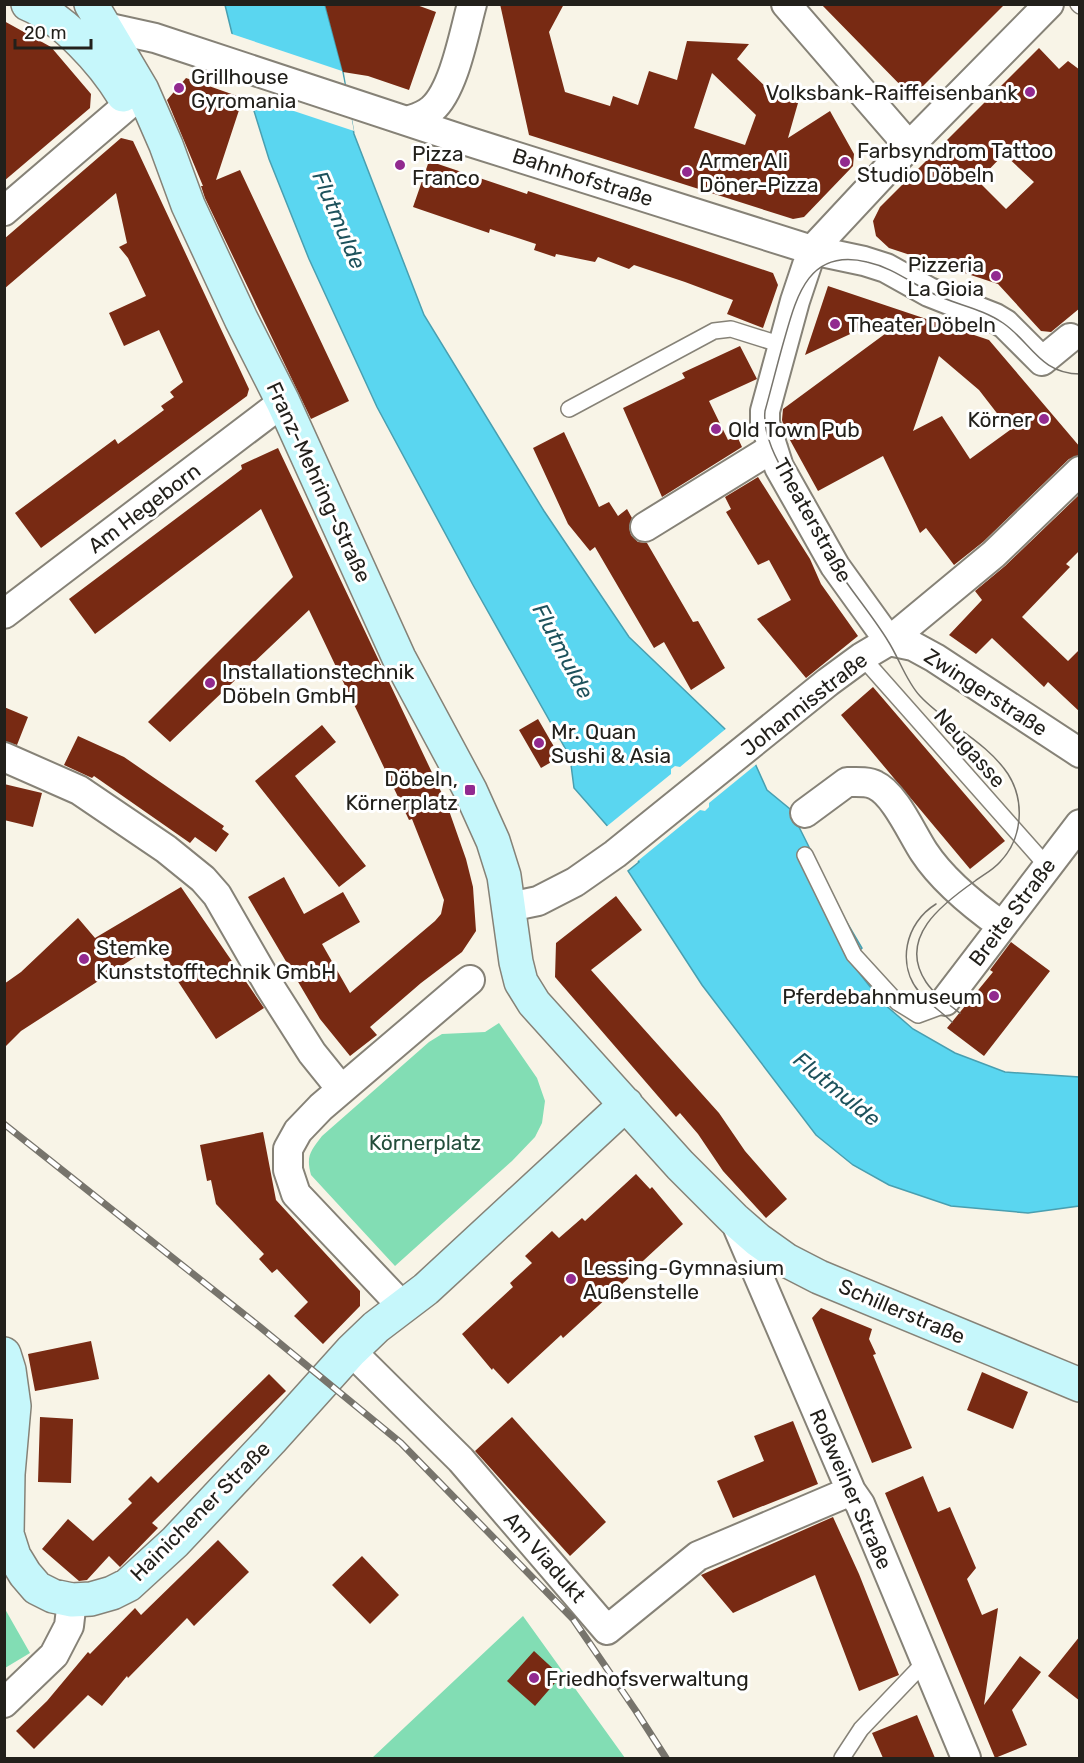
<svg xmlns="http://www.w3.org/2000/svg" width="1084" height="1763" font-family="Rubik,sans-serif">
  <style>
    .green { fill: #82ddb4 }
    .water { fill: #5ad6f0; stroke: #499fb0; stroke-width: 1.5 }
    .pier { fill: #f8f4e7 }
    .building { fill: #782a13; fill-rule: evenodd }
    .lines { fill: none; stroke-linecap: round; stroke-linejoin: round }
    .lane-casing { stroke: #868277; stroke-width: 18 }
    .street-casing { stroke: #868277; stroke-width: 32 }
    .secondary-casing { stroke: #868277; stroke-width: 36 }
    .lane { stroke: #fff; stroke-width: 15 }
    .street { stroke: #fff; stroke-width: 28 }
    .secondary { stroke: #c6f7fb; stroke-width: 33 }
    .tram { stroke: #77746c; stroke-width: 1.5 }
    .rail-casing { stroke: #77746c; stroke-width: 7 }
    .rail { stroke: #fff; stroke-width: 4.5; stroke-dasharray: 14; stroke-linecap: butt }
    .poi-dot { fill: #922a8f; stroke: #fff; stroke-width: 2 }
    .labels { text-anchor: middle; dominant-baseline: central; stroke-width: 6; stroke-linejoin: round; paint-order: stroke }
    .poi-label { font-size: 21px; fill: #22201b; stroke: #fff; text-anchor: start }
    .street-label { font-size: 21px; fill: #22201b; stroke: #fff }
    .park-label { font-size: 21px; fill: #234e3b; stroke: #fff }
    .water-label { font-size: 22px; font-style: italic; fill: #1d525c; stroke: #fff }
  </style>
  <rect width="100%" height="100%" fill="#f8f4e7"/>
  <!-- green -->
  <path class="green" d="M499,1023L537,1078L545,1101L542,1123L535,1137L512,1161L395,1266L311,1175C306,1156 310,1152 322,1136L429,1042L442,1034L485,1032Z
    M5,1609L30,1653L5,1668H4Z
    M523,1616L625,1758H372Z"/>
  <!-- water -->
  <path class="water" d="M225,5H325L343,72L354,134L424,315L544,511L629,637L724,728L753,759L767,790L790,809L846,921L862,948L849,960L883,1003L913,1029L955,1053L1005,1072L1079,1077V1206L1028,1213L951,1206L889,1185L853,1165L816,1135L702,985L628,871L639,862L574,788L570,757L473,585L377,407L309,259L269,159L240,66Z"/>
  <!-- pier -->
  <path class="pier" d="M229,33L342,71L354,131L246,95Z
    M728,727L755,757L758,763L709,803V807L705,811L700,810L628,869L635,862L606,827L671,774V769L675,766L680,767Z"/>
  <!-- building -->
  <path class="building" d="M325,4H414L436,12L409,90L368,76L343,72Z
    M500,4H564L549,32L565,92L610,106L613,96L638,105L649,71L677,80L687,41L749,44L737,59L774,95L798,103L788,138L830,111L854,154L853,166L804,217L793,219L529,135ZM712,73L756,115L745,145L694,128Z
    M821,4H1005L912,97Z
    M4,21L51,47L91,94L90,108L4,181Z
    M1039,48L1059,69L1068,61L1080,70V308L1051,332L1041,331L998,284L889,248L876,236L873,221L880,207ZM1004,154L1034,182L1006,209L978,181Z
    M186,78L243,98L216,180L240,170L349,401L311,419L205,198L201,186H203L167,100Z
    M121,138L133,141L249,389L247,396L41,548L15,513L115,439L118,444L164,410L161,406L174,397L170,392L183,382L159,330L124,346L109,313L146,296L128,258L119,247L127,243L116,193L4,289V239Z
    M429,161L527,194L528,191L773,273L778,285L763,328L727,314L733,300L685,282L634,265L629,269L598,257L595,262L556,254L555,257L534,250L536,244L490,229L489,233L413,207Z
    M828,286L989,340L1080,447V455L1069,459L983,542L954,565L926,528L920,533L883,456L818,491L785,431L782,420L783,409L893,328L887,317L805,355ZM939,356L979,390L1010,430L970,459L942,416L913,431Z
    M740,346L757,379L709,401L728,440L737,436L742,447L662,497L623,408L685,378L682,373Z
    M564,432L599,507L609,502L618,516L627,509L632,518L629,527L631,535L638,542L647,543L693,622L698,621L725,668L691,690L664,642L654,648L595,547L590,551L568,524L533,448Z
    M278,448L446,802L466,859L473,887L476,931L462,952L421,983L370,1027L377,1035L350,1056L320,1019L248,897L284,877L304,914L343,892L360,922L322,944L350,993L435,921L441,914L444,900L412,819L409,820L309,610L170,742L148,722L293,577L261,509L95,634L69,599L242,469L241,465Z
    M758,477L810,559L821,584L858,636L806,678L757,619L791,600L769,560L758,565L726,512L731,509L725,497Z
    M1080,494V550L1066,564L1070,567L1022,617L1068,661L1080,649V712L1048,682L1044,687L992,638L976,654L949,635L982,600L975,591L1005,566Z
    M873,687L1005,841L970,869L841,715Z
    M4,707L28,717L17,745L4,741Z
    M538,719L560,757L541,768L519,730Z
    M322,725L336,742L295,776L366,866L339,887L255,781Z
    M78,736L124,757L224,826L222,829L229,834L216,852L195,837L190,843L94,776L92,778L64,765Z
    M4,784L42,793L33,827L4,820Z
    M181,887L264,1008L216,1039L154,945L21,1031L4,1048V984L21,972L78,918L95,938Z
    M616,896L642,930L591,970L719,1113L745,1151L787,1199L766,1218L723,1171L698,1134L680,1113L676,1117L555,977L556,943Z
    M1011,942L1050,971L984,1056L947,1028L993,972L990,970Z
    M263,1132L276,1200L360,1291V1306L323,1344L294,1316L308,1302L277,1269L272,1273L259,1259L264,1254L216,1204L211,1180L207,1181L200,1145Z
    M636,1174L650,1189L652,1187L683,1224L630,1273L632,1275L563,1338L561,1335L508,1384L493,1368L492,1370L462,1334L513,1287L510,1283L532,1263L525,1256L552,1231L559,1238L582,1218L585,1221Z
    M821,1308L872,1329L869,1339L876,1354L873,1355L912,1448L872,1463L812,1318Z
    M91,1341L99,1379L35,1391L28,1354Z
    M982,1372L1028,1392L1013,1429L967,1410Z
    M269,1374L286,1391L152,1523L158,1528L120,1567L109,1556L87,1580L79,1581L42,1549L68,1519L93,1541L132,1503L128,1499L151,1476L158,1483Z
    M40,1417L73,1419L71,1483L38,1482Z
    M512,1417L606,1522L570,1556L475,1451Z
    M793,1421L818,1484L733,1518L717,1481L764,1461L754,1436Z
    M923,1476L938,1512L950,1507L976,1568L967,1579L982,1615L998,1608L984,1705L1020,1656L1041,1672L1012,1710L1027,1745L995,1758L885,1493Z
    M833,1517L859,1574L899,1675L859,1691L815,1575L733,1613L701,1575Z
    M218,1540L249,1572L194,1626L187,1618L128,1678L127,1676L102,1706L88,1695L34,1749L16,1731L47,1701L88,1652L90,1654L135,1608L141,1615Z
    M362,1556L399,1595L370,1624L332,1585Z
    M1080,1636V1701L1048,1676Z
    M534,1651L561,1676L535,1706L507,1681Z
    M917,1715L935,1758H883L872,1733Z"/>
  <g class="lines">
    <defs>
      <path id="lane" d="M1078,4L1080,6
        M569,409L714,331L731,329L782,345
        M862,657L1047,866
        M805,855L854,955L897,1002L918,1015L937,1008L945,1001
        M842,1758L861,1729L925,1662"/>
      <path id="street" d="M786,4L909,146
        M105,27L155,38L467,141L812,250L864,261L886,268L929,292L995,318L1005,324L1042,361L1070,338
        M407,121C416,118 425,116 432,109C454,90 464,33 472,4
        M4,211L129,104
        M645,527L773,448
        M4,614L283,402
        M889,641L835,566L779,467L765,423V411L795,301L812,250L909,146L1049,4
        M889,641L913,646L935,658L1080,753
        M4,757L79,790L166,849L203,879L217,895L270,987L312,1053L341,1089
        M805,813L847,782C855,782 868,781 875,785C895,794 912,834 924,852C943,881 973,905 1001,925
        M509,907L538,901L575,882L615,854L828,682L862,657L889,641L994,554L1080,471
        M945,1001L1080,824
        M734,1219L851,1491L860,1504L966,1758
        M403,1307L296,1194L288,1170V1149L298,1131L321,1107L470,980
        M351,1351L461,1460L607,1630L698,1556L851,1491
        M4,1703L54,1655L69,1626L72,1600"/>
      <path id="secondary" d="M28,4C64,19 103,62 123,95
        M91,4L142,90L166,145L188,205L241,319L283,402L399,658L470,790L493,841L504,876L516,962L521,982L534,1003L680,1165L734,1219L758,1240L786,1260L819,1277L1080,1385
        M4,1354L9,1370L14,1406L8,1474L7,1534L14,1556L25,1574L37,1588L53,1596L72,1600L91,1599L112,1593L128,1585L175,1542L271,1440L351,1351L376,1327L426,1289L626,1104"/>
    </defs>
    <!-- lane casing -->
    <use href="#lane" class="lane-casing"/>
    <!-- street casing -->
    <use href="#street" class="street-casing"/>
    <!-- secondary casing -->
    <use href="#secondary" class="secondary-casing"/>
    <!-- lane -->
    <use href="#lane" class="lane"/>
    <!-- street -->
    <use href="#street" class="street"/>
    <!-- secondary -->
    <use href="#secondary" class="secondary"/>
    <!-- tram -->
    <path class="tram" d="M936,904C905,923 896,965 920,993C929,1004 942,1012 952,1022
      M960,1013C948,1004 934,994 926,982C897,938 942,904 975,881C983,875 993,870 1000,862C1023,838 1025,801 1008,774C986,741 946,724 920,696C906,681 899,658 888,641C872,615 852,592 836,567C820,542 807,516 794,491C782,469 762,438 765,411C772,386 778,361 785,337C797,294 810,248 867,262C890,267 907,280 928,291C951,304 980,307 1003,323C1031,342 1040,374 1080,374"/>
    <defs>
      <path id="rail" d="M4,1124L260,1327L401,1443L573,1619L636,1711L666,1758"/>
    </defs>
    <!-- rail casing -->
    <use href="#rail" class="rail-casing"/>
    <!-- rail -->
    <use href="#rail" class="rail"/>
  </g>
  <!-- markers -->
  <g class="poi-dot">
    <circle cx="179" cy="88" r="6"/>
    <circle cx="1030" cy="92" r="6"/>
    <circle cx="845" cy="162" r="6"/>
    <circle cx="400" cy="165" r="6"/>
    <circle cx="687" cy="172" r="6"/>
    <circle cx="996" cy="276" r="6"/>
    <circle cx="835" cy="324" r="6"/>
    <circle cx="1044" cy="419" r="6"/>
    <circle cx="716" cy="429" r="6"/>
    <circle cx="210" cy="683" r="6"/>
    <circle cx="539" cy="743" r="6"/>
    <rect x="464" y="784" width="12" height="12" rx="3"/>
    <circle cx="84" cy="959" r="6"/>
    <circle cx="994" cy="996" r="6"/>
    <circle cx="571" cy="1279" r="6"/>
    <circle cx="534" cy="1678" r="6"/>
  </g>
  <g class="labels">
    <!-- poi labels -->
    <g class="poi-label">
      <text x="191" y="76">Grillhouse<tspan x="191" dy="24">Gyromania</tspan></text>
      <text x="1018" y="92" text-anchor="end">Volksbank-Raiffeisenbank</text>
      <text x="857" y="150">Farbsyndrom Tattoo<tspan x="857" dy="24">Studio Döbeln</tspan></text>
      <text x="412" y="153">Pizza<tspan x="412" dy="24">Franco</tspan></text>
      <text x="699" y="160">Armer Ali<tspan x="699" dy="24">Döner-Pizza</tspan></text>
      <text x="984" y="264" text-anchor="end">Pizzeria<tspan x="984" dy="24">La Gioia</tspan></text>
      <text x="847" y="324">Theater Döbeln</text>
      <text x="1032" y="419" text-anchor="end">Körner</text>
      <text x="728" y="429">Old Town Pub</text>
      <text x="222" y="671">Installationstechnik<tspan x="222" dy="24">Döbeln GmbH</tspan></text>
      <text x="551" y="731">Mr. Quan<tspan x="551" dy="24">Sushi &amp; Asia</tspan></text>
      <text x="458" y="778" text-anchor="end">Döbeln,<tspan x="458" dy="24">Körnerplatz</tspan></text>
      <text x="96" y="947">Stemke<tspan x="96" dy="24">Kunststofftechnik GmbH</tspan></text>
      <text x="982" y="996" text-anchor="end">Pferdebahnmuseum</text>
      <text x="583" y="1267">Lessing-Gymnasium<tspan x="583" dy="24">Außenstelle</tspan></text>
      <text x="546" y="1678">Friedhofsverwaltung</text>
    </g>
    <!-- street labels -->
    <g class="street-label">
      <text transform="translate(583 177) rotate(18)">Bahnhofstraße</text>
      <text transform="translate(319 482) rotate(65)">Franz-Mehring-Straße</text>
      <text transform="translate(144 508) rotate(-37)">Am Hegeborn</text>
      <text transform="translate(813 520) rotate(61)">Theaterstraße</text>
      <text transform="translate(986 692) rotate(33)">Zwingerstraße</text>
      <text transform="translate(804 704) rotate(-38)">Johannisstraße</text>
      <text transform="translate(970 748) rotate(49)">Neugasse</text>
      <text transform="translate(1012 912) rotate(-53)">Breite Straße</text>
      <text transform="translate(902 1311) rotate(23)">Schillerstraße</text>
      <text transform="translate(851 1489) rotate(66)">Roßweiner Straße</text>
      <text transform="translate(200 1511) rotate(-45)">Hainichener Straße</text>
      <text transform="translate(545 1557) rotate(49)">Am Viadukt</text>
    </g>
    <!-- park labels -->
    <g class="park-label">
      <text x="425" y="1142">Körnerplatz</text>
    </g>
    <!-- water labels -->
    <g class="water-label">
      <text transform="translate(339 220) rotate(67)">Flutmulde</text>
      <text transform="translate(563 651) rotate(62)">Flutmulde</text>
      <text transform="translate(837 1089) rotate(39)">Flutmulde</text>
    </g>
  </g>
  <!-- border -->
  <rect width="1084" height="1763" fill="none" stroke="#22201b" stroke-width="12"/>
  <!-- scale -->
  <path d="M15 39v9h76v-9" fill="none" stroke="#22201b" stroke-width="3"/>
  <text x="24" y="39" font-size="18" fill="#22201b" stroke="#ffffff" stroke-width="4.5" paint-order="stroke">20 m</text>
</svg>
